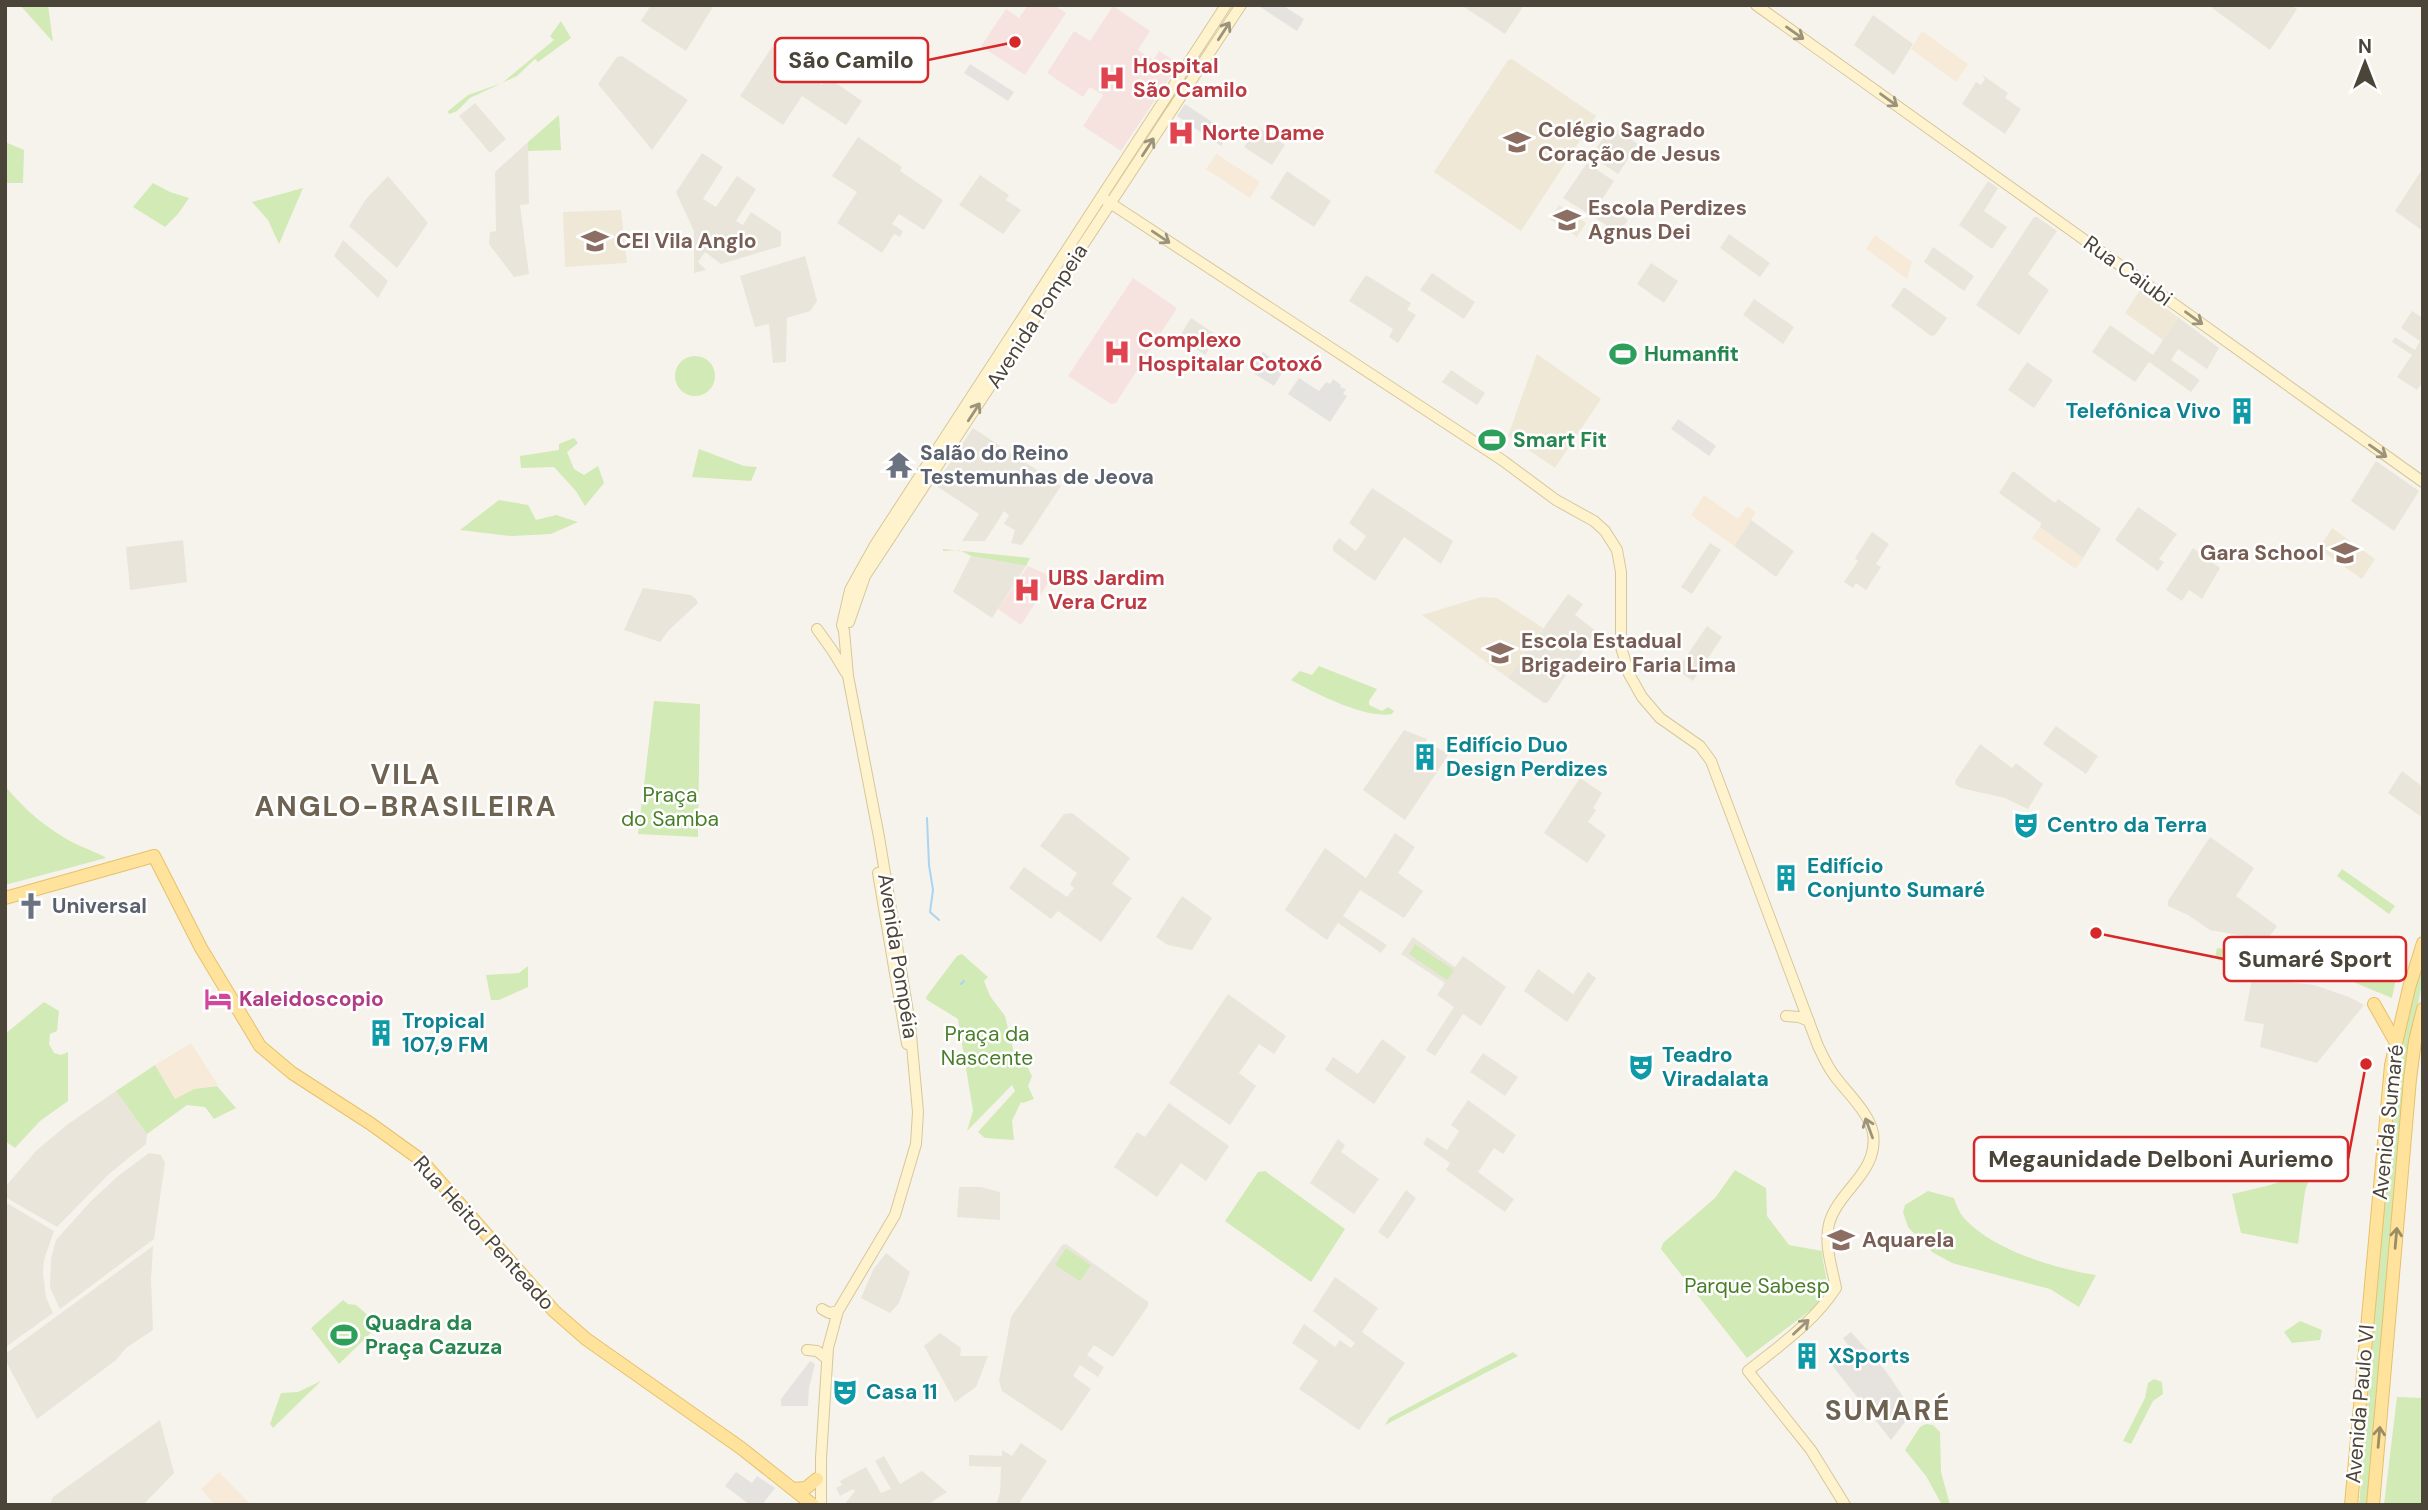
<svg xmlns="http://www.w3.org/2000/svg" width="2428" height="1510" font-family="'DM Sans',sans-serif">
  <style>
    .residential { fill: #eae5da }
    .commercial { fill: #f7ead8 }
    .industrial { fill: #e6e2dd }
    .education { fill: #efe8d6 }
    .medical { fill: #f6e3e0 }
    .green { fill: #d2eab5 }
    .parking { fill: #e5e3e0 }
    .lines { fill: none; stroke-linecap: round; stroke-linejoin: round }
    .stream { stroke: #a9d4f2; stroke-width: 2 }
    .secondary-casing { stroke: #d6c79b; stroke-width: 12 }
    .primary-casing { stroke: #e6c16a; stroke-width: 14 }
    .secondary { stroke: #fff3cd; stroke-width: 10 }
    .primary { stroke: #ffe39c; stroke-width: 12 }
    .oneway { stroke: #9c937c }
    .oneway2 { stroke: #9c8c66 }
    .labels { text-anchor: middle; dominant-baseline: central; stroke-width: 5; stroke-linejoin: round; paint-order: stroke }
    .health-label { font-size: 21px; font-weight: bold; fill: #be3a42; stroke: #fff; text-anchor: start }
    .education-label { font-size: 21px; font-weight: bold; fill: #785e54; stroke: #fff; text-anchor: start }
    .street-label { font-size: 21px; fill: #4b4439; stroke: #fff }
    .leisure-label { font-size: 21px; font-weight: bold; fill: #27864d; stroke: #fff; text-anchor: start }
    .culture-label { font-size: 21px; font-weight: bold; fill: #0d838f; stroke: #fff; text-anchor: start }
    .worship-label { font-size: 21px; font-weight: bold; fill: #5b616d; stroke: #fff; text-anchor: start }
    .park-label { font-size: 21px; fill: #4a7f2a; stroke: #fff }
    .hotel-label { font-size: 21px; font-weight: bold; fill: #b23c85; stroke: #fff; text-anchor: start }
    .district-label { font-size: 28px; font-weight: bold; letter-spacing: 2px; fill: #6e6250; stroke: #fff }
    .leader { fill: none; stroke: #d62828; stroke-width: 2.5 }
    .callout-dot { fill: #d62828; stroke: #fff; stroke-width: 2.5 }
    .callout { fill: #fff; stroke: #d62828; stroke-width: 2.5 }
    .callout-label { font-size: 23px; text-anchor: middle; font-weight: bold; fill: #4b4439 }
  </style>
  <rect width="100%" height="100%" fill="#f6f3ec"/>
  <!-- residential -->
  <path class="residential" d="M651,5H714L686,51L641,21Z
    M1465,5H1524L1505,34L1464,7Z
    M2208,5H2291L2297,9L2270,50Z
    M1873,15L1913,44L1894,75L1854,45Z
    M772,47L816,75L814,79L822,85L827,77L862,101L846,125L802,96L783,125L740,96Z
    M622,56L688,100L652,150L598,84L617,57Z
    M1981,74L2008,93L2005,98L2021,109L2005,134L1962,104L1976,82L1981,85L1985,79Z
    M475,103L506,139L490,153L459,116Z
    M1611,126L1638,144L1618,174L1591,156Z
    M1258,127L1285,145L1272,165L1244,147Z
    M858,137L902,167L900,171L943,200L924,230L899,214L892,224L903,231L900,237L894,234L882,253L837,223L857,192L832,176Z
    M528,142L529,204L520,205L529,274L514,277L489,244L490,232L496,231L495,172Z
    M702,153L723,167L703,199L716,207L737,176L756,189L736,221L743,225L751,212L781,232V246L721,264L705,252L698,262L706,270L694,273V231L676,192Z
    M1587,163L1614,181L1601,201L1628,220L1619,233L1563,198Z
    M2423,168V231L2395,211Z
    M1287,171L1331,201L1314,227L1270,198Z
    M980,175L1009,195L1006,200L1021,210L1003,234L959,205Z
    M388,176L428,223L397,268L349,226L366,199Z
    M1988,181L1998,188L1984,211L2007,227L1992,249L1959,225Z
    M2034,217H2037L2057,231L2028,274L2049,290L2019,335L1976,305Z
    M1729,234L1770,263L1760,277L1720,248Z
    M343,240L388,281L378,298L334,256Z
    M1933,247L1974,276L1964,291L1924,262Z
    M805,256L817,301L810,311L787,318L786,362L773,363L769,324L755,327L740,276Z
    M1651,263L1678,281L1664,303L1637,284Z
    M1432,273L1475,302L1464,319L1420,290Z
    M1366,275L1411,303L1407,310L1416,315L1398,343L1389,337L1393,329L1349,301Z
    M1904,287L1947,318L1935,335L1931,336L1891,306Z
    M1754,299L1794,327L1783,344L1743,315Z
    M2412,311L2423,318V381L2417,390L2397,377L2412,355L2392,342L2395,337L2415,350L2420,341L2401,328Z
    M2178,317L2219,348L2207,369L2178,349L2171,360L2200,380L2191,392L2149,362L2135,382L2092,352L2110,325L2153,355Z
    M1191,318L1218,336L1205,355L1179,337Z
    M2027,362L2053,380L2034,408L2008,390Z
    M1451,370L1485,393L1477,405L1442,382Z
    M973,428L1061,486L1022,545L1011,543L1015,530L1004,524L1009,515L1004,511L985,541H962L979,514L935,485Z
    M2376,461L2419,491L2394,531L2351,501Z
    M2013,471L2055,503L2058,499L2101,529L2083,558L2040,527L2041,523L1999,493Z
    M1372,488L1453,541L1441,564L1404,537L1375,581L1333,551V546L1339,538L1356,551L1366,536L1349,523Z
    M2138,507L2177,534L2159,559L2164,562L2158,571L2115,540Z
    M1751,520L1794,551L1776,577L1734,546Z
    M1872,532L1889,544L1876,564L1881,567L1866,590L1856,583L1853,588L1844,582L1858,561L1855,558Z
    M183,540L187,582L130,590L126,547Z
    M1710,543L1721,550L1692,594L1681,587Z
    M2193,548L2220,568L2202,599L2189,590L2182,601L2166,590Z
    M971,556L1026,566L992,618L953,592Z
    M643,588L691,595L696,599L698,603L669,630L660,642L624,630Z
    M1568,594L1583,604L1575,615L1596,631L1548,702L1544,703L1508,678Z
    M1707,626L1722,637L1693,681L1677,670Z
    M2056,726L2098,756L2086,774L2043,744Z
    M1404,730L1427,739L1426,742L1449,754L1405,820L1363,790Z
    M1980,744L2012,768L2016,763L2043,784L2028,809L2005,798L1961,788L1956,785L1955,781Z
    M2402,771L2423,787V818L2388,793Z
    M1580,778L1602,793L1593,808L1596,810L1588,822L1606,835L1587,863L1544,833Z
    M1072,813L1130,858L1112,884L1132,898L1101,942L1058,911L1051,919L1009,888L1024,867L1067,897L1074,888L1070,884L1077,873L1040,846L1064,814Z
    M1395,833L1415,847L1398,873L1423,891L1404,918L1360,890L1343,916L1387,945L1381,953L1338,923L1327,940L1285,910L1325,848L1366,878Z
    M2210,837L2254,868L2236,896L2277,926L2267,940L2210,930L2188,915L2168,906V901Z
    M1182,896L1212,918L1192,950L1168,945L1156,937Z
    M1413,937L1455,967L1463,956L1506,987L1481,1026L1463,1014L1435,1056L1426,1050L1454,1007L1437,995L1445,983L1401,954Z
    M1538,969L1573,994L1588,972L1596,978L1567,1022L1524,991Z
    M2252,978L2314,985L2349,997L2364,1005L2317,1063L2260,1047L2264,1024L2244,1021Z
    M1228,994L1286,1036L1274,1054L1259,1044L1239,1073L1256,1086L1230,1125L1169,1083Z
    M1382,1039L1406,1057L1374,1104L1325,1070L1333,1057L1358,1074Z
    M1483,1053L1518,1077L1505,1096L1470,1072Z
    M116,1091L147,1134L146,1144L109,1174L57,1227L5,1197V1187L37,1150L68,1124Z
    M1468,1100L1516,1135L1503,1154L1494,1148L1478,1172L1514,1199L1505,1212L1446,1170L1450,1163L1423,1144L1427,1137L1447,1150L1459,1131L1451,1125Z
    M1169,1103L1229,1146L1206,1181L1181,1163L1157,1197L1114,1167L1137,1132L1145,1137Z
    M1338,1139L1345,1145L1341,1152L1379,1179L1354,1214L1310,1183Z
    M149,1153L161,1155L165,1163L154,1239L60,1309L50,1288L51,1258L56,1240L91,1201L118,1176Z
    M959,1187H981L1000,1192V1220L957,1217Z
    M1406,1190L1416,1198L1388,1239L1378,1232Z
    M5,1202L54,1231L44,1260L43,1273L46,1297L53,1313L7,1346H5Z
    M1066,1244L1148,1302V1306L1113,1357L1094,1345L1087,1355L1104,1367L1098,1377L1080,1365L1073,1376L1091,1389L1062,1431L1002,1391L999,1381L1011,1317L1062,1245Z
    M153,1246L151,1280L153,1330L126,1348L116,1360L37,1419L5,1360V1354Z
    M886,1253L910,1272L899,1303L890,1313L861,1298L873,1270Z
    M1335,1277L1378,1308L1362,1332L1405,1363L1359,1430L1299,1389L1318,1361L1292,1343L1304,1324L1335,1347L1340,1340L1351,1348L1355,1343L1313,1311Z
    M940,1333L961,1348L960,1356H988L976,1387L955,1402L924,1346Z
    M160,1420L174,1473L143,1505H50L53,1497Z
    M1021,1443L1047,1461L1018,1505H996L1000,1492L1001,1467L969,1466V1455L1002,1456V1450L1012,1456Z
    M884,1456L900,1484L922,1471L947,1492L927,1505H844L855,1491L853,1489L840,1496L836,1488L842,1485L840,1481L866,1467L881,1493L891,1489L875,1461Z"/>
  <!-- commercial -->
  <path class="commercial" d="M1922,31L1968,64L1956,82L1911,49Z
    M1216,154L1260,182L1250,198L1206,169Z
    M1875,235L1912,262L1907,279L1866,249Z
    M1704,495L1738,519L1747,506L1756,512L1734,546L1691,515Z
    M2040,527L2083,558L2076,569L2032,538Z
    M191,1043L218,1085L194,1089L175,1099L155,1065Z
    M219,1472L251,1505H215L201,1489Z"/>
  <!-- industrial -->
  <path class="industrial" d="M1851,1332L1885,1370L1904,1398L1906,1410L1903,1415L1905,1422L1891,1440L1831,1364L1850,1348L1843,1338Z"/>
  <!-- education -->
  <path class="education" d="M1512,59L1596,116L1521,231L1434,172L1508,60Z
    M1559,205L1586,223L1577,237L1550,219Z
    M621,210L627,263L565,267L563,212Z
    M2140,290L2178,317L2163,340L2125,313Z
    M1537,354L1601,399L1555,468L1508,436Z
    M2332,528L2375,559L2362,579L2319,549Z
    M1481,597L1497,598L1543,628L1508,678L1422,615Z"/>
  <!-- medical -->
  <path class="medical" d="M1028,5H1054L1066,13L1025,75L981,46L1006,9L1019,18Z
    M1113,6L1150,31L1138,50L1153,60L1159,51L1179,64L1121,151L1083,126L1103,95L1090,87L1083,97L1047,73L1074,31L1090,41Z
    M1133,278L1177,308L1116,403L1111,404L1068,376Z
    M1028,566L1052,577L1021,625L998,609Z"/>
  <!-- green -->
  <path class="green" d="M20,5H48L53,42Z
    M561,21L571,38L538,62L535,59L517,76L470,98L457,111L450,114L447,112L468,95L502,83L554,40L550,36Z
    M559,115L561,150L528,151V142Z
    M5,142L24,150L23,183H5Z
    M153,183L170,192L189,198L178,214L165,227L133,207Z
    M303,188L279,244L268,220L252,202Z
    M675 376a20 20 0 1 1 40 0a20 20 0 1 1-40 0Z
    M574,438L578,443L567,452L574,469L584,475L598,466L604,483L585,506L576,491L554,467L521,468L520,456L559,450V444Z
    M699,449L744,466L757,467L751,481L692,477Z
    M499,500L528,505L536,520L556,515L578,522L551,534L511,536L460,530Z
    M943,549L1030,558L1026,566L971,556L959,550L943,551Z
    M1319,666L1377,689L1369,701V705L1382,711L1388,707L1394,711L1392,714C1365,719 1315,693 1291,680L1300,671L1312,675Z
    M654,701L700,704L698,837L638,834Z
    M5,786C24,809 46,828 72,842C83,848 97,852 106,858L5,885Z
    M2342,869L2395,906L2389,914L2337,876Z
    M1415,944L1454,970L1447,980L1409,954Z
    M2217,948L2332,961L2335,972L2328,975L2218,960L2215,957Z
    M2402,950L2392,998L2351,981L2354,962Z
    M962,954L988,977L984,981L990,996L1005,1016L1014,1053L1009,1061L1014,1065L1018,1062L1027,1066L1032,1076L1028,1086L1034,1099L1023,1103L1021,1102L1012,1121L1014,1140L985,1138L978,1132L1015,1091L1012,1085L967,1131L973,1111L958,1019L927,1000L926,997L957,956Z
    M2423,964C2423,992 2415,1013 2411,1040L2370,1505H2359L2391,1124L2408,1011Z
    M528,966V987L499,1000H491L486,975L519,973Z
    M44,1002L59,1011L57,1031L50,1034L49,1044L54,1053L61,1055L68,1052V1101L40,1121L15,1148L5,1141V1034Z
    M155,1065L175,1099L194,1089L217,1086L236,1108L214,1119L205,1107L187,1105L147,1134L116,1091Z
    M2309,1150L2319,1152L2305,1191L2298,1244L2241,1233L2232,1194C2250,1189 2288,1184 2300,1170C2305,1164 2307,1157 2309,1150Z
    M1735,1170L1766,1188L1767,1216L1789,1245L1822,1251C1823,1274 1833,1282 1819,1304L1747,1358L1661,1249L1663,1243L1715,1198Z
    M1265,1171L1345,1229L1311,1282L1225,1221L1258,1172Z
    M1928,1191L1954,1198C1956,1204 1959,1212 1963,1217C1991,1249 2055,1269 2096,1275L2079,1307L2050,1289L1952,1263L1932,1252L1908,1227L1903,1212L1905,1205Z
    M1066,1248L1091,1265L1080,1281L1055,1265Z
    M343,1300L348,1304L356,1305L379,1325L339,1364L311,1328Z
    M2300,1321L2322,1330L2320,1340L2292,1343L2284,1332Z
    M1513,1352L1518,1356L1385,1425L1389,1418Z
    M2154,1379L2162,1382L2163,1394L2153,1401L2131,1444L2123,1441L2145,1398L2148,1383Z
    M321,1381L273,1428L270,1424L281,1393L298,1392Z
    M2397,1397L2423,1398V1505H2384Z
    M1926,1424L1933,1425L1940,1432L1941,1472L1950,1505H1942L1926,1476L1905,1450L1920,1427Z"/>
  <!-- parking -->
  <path class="parking" d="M1257,5H1282L1304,19L1297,31Z
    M970,64L1014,92L1008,101L964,73Z
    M1185,104L1229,133L1221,146L1177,116Z
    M1263,352L1285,368L1274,386L1250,371Z
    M1299,378L1319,391L1326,382L1330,384L1333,379L1341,385L1340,387L1346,389L1343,394L1347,396L1330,422L1288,394Z
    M1678,419L1716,446L1709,456L1671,429Z
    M810,1361L815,1364L809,1388L808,1406H781V1399Z
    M736,1472L752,1483L757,1476L775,1488L762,1505H750L725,1486Z"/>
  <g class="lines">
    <!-- stream -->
    <path class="stream" d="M927,818L929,865L933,890L930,912L939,920
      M961,984L964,981"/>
    <defs>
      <path id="secondary" d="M1756,5L2423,482
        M1101,197L1502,460L1556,500L1594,521L1605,531L1617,550L1621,572V647L1629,674L1642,697L1660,718L1700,746L1711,761L1818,1046C1823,1056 1827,1066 1834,1075C1846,1092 1869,1112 1873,1133C1879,1173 1838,1190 1829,1224C1824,1244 1832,1268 1836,1288C1814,1322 1779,1346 1748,1371L1811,1450L1845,1505
        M849,622L865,576L1241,5
        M817,629L832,650L846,673
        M878,873L907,1044
        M1786,1016L1799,1017L1809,1021
        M822,1309L829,1313L838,1311
        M807,1350L817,1351L826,1358
        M821,1505V1458L828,1348L838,1311L895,1215L916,1144L918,1112L910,1024L879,837L848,676L844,631L842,625L850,590L875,545L1226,5"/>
      <path id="primary" d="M5,898L154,856L201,948L260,1046L292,1073L371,1124L421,1160L554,1311L586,1339L741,1448L813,1505
        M2374,1004L2395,1041
        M793,1489L806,1488L817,1479
        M2351,1505L2391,1065L2409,988L2423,943
        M2373,1505L2410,1079L2415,1041L2423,1009"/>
    </defs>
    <!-- secondary casing -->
    <use href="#secondary" class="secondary-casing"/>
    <!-- primary casing -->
    <use href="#primary" class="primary-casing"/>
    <!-- secondary -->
    <use href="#secondary" class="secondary"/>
    <!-- primary -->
    <use href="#primary" class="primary"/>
  </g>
  <!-- one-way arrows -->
  <defs><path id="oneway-shaft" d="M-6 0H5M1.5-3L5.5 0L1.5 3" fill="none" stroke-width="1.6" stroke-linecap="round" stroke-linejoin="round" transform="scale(1.75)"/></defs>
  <g class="oneway">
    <use href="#oneway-shaft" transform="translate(1224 31) rotate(-57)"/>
    <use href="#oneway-shaft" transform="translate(1795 33) rotate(35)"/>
    <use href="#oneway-shaft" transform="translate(1889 100) rotate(36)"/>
    <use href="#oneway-shaft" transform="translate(1148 147) rotate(-57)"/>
    <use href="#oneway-shaft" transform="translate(1161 237) rotate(34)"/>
    <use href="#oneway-shaft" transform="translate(2194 318) rotate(36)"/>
    <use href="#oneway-shaft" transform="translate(974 412) rotate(-57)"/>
    <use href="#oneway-shaft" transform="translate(2378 451) rotate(35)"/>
    <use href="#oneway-shaft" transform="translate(1869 1128) rotate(-110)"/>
    <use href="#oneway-shaft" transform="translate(1801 1327) rotate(-43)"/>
  </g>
  <g class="oneway2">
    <use href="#oneway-shaft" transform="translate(2396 1238) rotate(-85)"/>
    <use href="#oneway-shaft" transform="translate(2379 1437) rotate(-85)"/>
  </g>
  <!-- icons -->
  <defs>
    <symbol id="hospital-bare" viewBox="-9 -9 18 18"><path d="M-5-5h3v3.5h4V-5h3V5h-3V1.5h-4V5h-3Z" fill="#e0444e" stroke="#fff" stroke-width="2.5" paint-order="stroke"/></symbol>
    <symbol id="school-bare" viewBox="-9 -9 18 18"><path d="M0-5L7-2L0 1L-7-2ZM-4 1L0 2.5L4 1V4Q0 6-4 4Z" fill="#8d6e63" stroke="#fff" stroke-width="2.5" paint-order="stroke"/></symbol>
    <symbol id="stadium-bare" viewBox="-9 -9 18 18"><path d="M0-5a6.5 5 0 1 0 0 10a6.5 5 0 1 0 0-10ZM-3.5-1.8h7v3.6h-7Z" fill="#2e9e5b" stroke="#fff" stroke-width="2.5" paint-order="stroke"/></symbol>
    <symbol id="building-bare" viewBox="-9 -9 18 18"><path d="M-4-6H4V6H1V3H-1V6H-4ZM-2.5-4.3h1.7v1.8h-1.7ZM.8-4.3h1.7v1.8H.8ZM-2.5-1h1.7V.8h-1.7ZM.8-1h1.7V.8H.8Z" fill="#0f9aa8" stroke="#fff" stroke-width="2.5" paint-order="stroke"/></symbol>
    <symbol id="temple-bare" viewBox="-9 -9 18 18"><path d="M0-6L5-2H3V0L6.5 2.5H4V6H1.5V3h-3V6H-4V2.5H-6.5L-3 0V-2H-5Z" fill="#6b7280" stroke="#fff" stroke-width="2.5" paint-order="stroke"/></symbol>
    <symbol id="theatre-bare" viewBox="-9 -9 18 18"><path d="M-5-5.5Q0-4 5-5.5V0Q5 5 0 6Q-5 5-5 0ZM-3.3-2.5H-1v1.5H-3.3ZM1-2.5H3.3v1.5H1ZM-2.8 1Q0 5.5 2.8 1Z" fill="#0f9aa8" stroke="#fff" stroke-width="2.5" paint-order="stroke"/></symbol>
    <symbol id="church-bare" viewBox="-9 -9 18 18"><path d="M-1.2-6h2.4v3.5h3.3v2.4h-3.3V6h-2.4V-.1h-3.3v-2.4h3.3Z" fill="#6b7280" stroke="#fff" stroke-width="2.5" paint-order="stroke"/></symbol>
    <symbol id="hotel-bare" viewBox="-9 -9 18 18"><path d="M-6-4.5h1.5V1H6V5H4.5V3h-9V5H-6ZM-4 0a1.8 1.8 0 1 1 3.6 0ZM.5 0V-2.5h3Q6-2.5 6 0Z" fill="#d1479c" stroke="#fff" stroke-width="2.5" paint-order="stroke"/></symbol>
  </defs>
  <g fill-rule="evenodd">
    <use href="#hospital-bare" x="1093" y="59" width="38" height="38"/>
    <use href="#hospital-bare" x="1162" y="114" width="38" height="38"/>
    <use href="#school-bare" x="1498" y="123" width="38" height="38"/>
    <use href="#school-bare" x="1548" y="201" width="38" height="38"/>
    <use href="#school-bare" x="576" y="222" width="38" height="38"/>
    <use href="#hospital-bare" x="1098" y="333" width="38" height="38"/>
    <use href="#stadium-bare" x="1604" y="335" width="38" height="38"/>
    <use href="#building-bare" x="2223" y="392" width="38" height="38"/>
    <use href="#stadium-bare" x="1473" y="421" width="38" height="38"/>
    <use href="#temple-bare" x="880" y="446" width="38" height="38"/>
    <use href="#school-bare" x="2326" y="534" width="38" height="38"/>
    <use href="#hospital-bare" x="1008" y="571" width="38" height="38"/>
    <use href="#school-bare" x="1481" y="634" width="38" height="38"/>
    <use href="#building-bare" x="1406" y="738" width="38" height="38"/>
    <use href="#theatre-bare" x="2007" y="806" width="38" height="38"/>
    <use href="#building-bare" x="1767" y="859" width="38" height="38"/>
    <use href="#church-bare" x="12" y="887" width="38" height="38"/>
    <use href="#hotel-bare" x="199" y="980" width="38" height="38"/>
    <use href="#building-bare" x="362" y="1014" width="38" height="38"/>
    <use href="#theatre-bare" x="1622" y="1048" width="38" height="38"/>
    <use href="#school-bare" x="1822" y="1221" width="38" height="38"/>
    <use href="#stadium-bare" x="325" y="1316" width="38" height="38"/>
    <use href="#building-bare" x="1788" y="1337" width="38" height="38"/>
    <use href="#theatre-bare" x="826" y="1373" width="38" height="38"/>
  </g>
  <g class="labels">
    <!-- health labels -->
    <g class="health-label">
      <text x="1133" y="66">Hospital<tspan x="1133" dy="24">São Camilo</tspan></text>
      <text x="1202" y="133">Norte Dame</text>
      <text x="1138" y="340">Complexo<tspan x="1138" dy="24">Hospitalar Cotoxó</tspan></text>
      <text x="1048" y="578">UBS Jardim<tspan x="1048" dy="24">Vera Cruz</tspan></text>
    </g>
    <!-- education labels -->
    <g class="education-label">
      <text x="1538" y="130">Colégio Sagrado<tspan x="1538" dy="24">Coração de Jesus</tspan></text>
      <text x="1588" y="208">Escola Perdizes<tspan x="1588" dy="24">Agnus Dei</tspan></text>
      <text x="616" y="241">CEI Vila Anglo</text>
      <text x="2324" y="553" text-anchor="end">Gara School</text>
      <text x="1521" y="641">Escola Estadual<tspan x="1521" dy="24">Brigadeiro Faria Lima</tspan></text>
      <text x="1862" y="1240">Aquarela</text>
    </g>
    <!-- street labels -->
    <g class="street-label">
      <text transform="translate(2128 271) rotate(36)">Rua Caiubi</text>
      <text transform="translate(1037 316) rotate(-57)">Avenida Pompeia</text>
      <text transform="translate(898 956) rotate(81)">Avenida Pompéia</text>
      <text transform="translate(2388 1122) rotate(-84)">Avenida Sumaré</text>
      <text transform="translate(484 1233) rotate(48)">Rua Heitor Penteado</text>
      <text transform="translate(2360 1404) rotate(-85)">Avenida Paulo VI</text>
    </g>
    <!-- leisure labels -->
    <g class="leisure-label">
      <text x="1644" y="354">Humanfit</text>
      <text x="1513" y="440">Smart Fit</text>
      <text x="365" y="1323">Quadra da<tspan x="365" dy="24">Praça Cazuza</tspan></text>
    </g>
    <!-- culture labels -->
    <g class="culture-label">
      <text x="2221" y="411" text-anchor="end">Telefônica Vivo</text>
      <text x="1446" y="745">Edifício Duo<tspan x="1446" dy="24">Design Perdizes</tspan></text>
      <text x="2047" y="825">Centro da Terra</text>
      <text x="1807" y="866">Edifício<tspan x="1807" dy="24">Conjunto Sumaré</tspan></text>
      <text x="402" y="1021">Tropical<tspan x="402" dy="24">107,9 FM</tspan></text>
      <text x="1662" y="1055">Teadro<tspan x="1662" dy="24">Viradalata</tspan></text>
      <text x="1828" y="1356">XSports</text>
      <text x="866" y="1392">Casa 11</text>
    </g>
    <!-- worship labels -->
    <g class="worship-label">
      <text x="920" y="453">Salão do Reino<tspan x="920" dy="24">Testemunhas de Jeova</tspan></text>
      <text x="52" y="906">Universal</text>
    </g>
    <!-- park labels -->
    <g class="park-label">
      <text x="670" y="795">Praça<tspan x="670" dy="24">do Samba</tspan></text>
      <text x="987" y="1034">Praça da<tspan x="987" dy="24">Nascente</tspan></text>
      <text x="1757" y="1286">Parque Sabesp</text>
    </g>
    <!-- hotel labels -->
    <g class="hotel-label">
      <text x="239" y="999">Kaleidoscopio</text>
    </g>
    <!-- district labels -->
    <g class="district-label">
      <text x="406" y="774">VILA<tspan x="406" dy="32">ANGLO-BRASILEIRA</tspan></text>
      <text x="1888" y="1410">SUMARÉ</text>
    </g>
  </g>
  <!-- callouts -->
  <path class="leader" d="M1015 42L928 60M2096 933L2224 959M2366 1064L2348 1159"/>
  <g class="callout-dot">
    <circle cx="1015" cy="42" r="7"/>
    <circle cx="2096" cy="933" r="7"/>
    <circle cx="2366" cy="1064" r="7"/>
  </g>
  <g class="callout">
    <rect x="775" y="38" width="153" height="44" rx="7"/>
    <rect x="2224" y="937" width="182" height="44" rx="7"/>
    <rect x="1974" y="1137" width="374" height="44" rx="7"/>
  </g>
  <g class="callout-label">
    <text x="851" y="68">São Camilo</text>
    <text x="2315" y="967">Sumaré Sport</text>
    <text x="2161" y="1167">Megaunidade Delboni Auriemo</text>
  </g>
  <!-- border -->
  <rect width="2428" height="1510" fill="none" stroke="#4b4439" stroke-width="14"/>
  <!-- north arrow -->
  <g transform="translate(2365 63)" stroke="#ffffff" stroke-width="5" paint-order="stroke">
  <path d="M0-5L12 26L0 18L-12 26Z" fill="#4b4439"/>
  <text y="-10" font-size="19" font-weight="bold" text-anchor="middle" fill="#4b4439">N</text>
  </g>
</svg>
